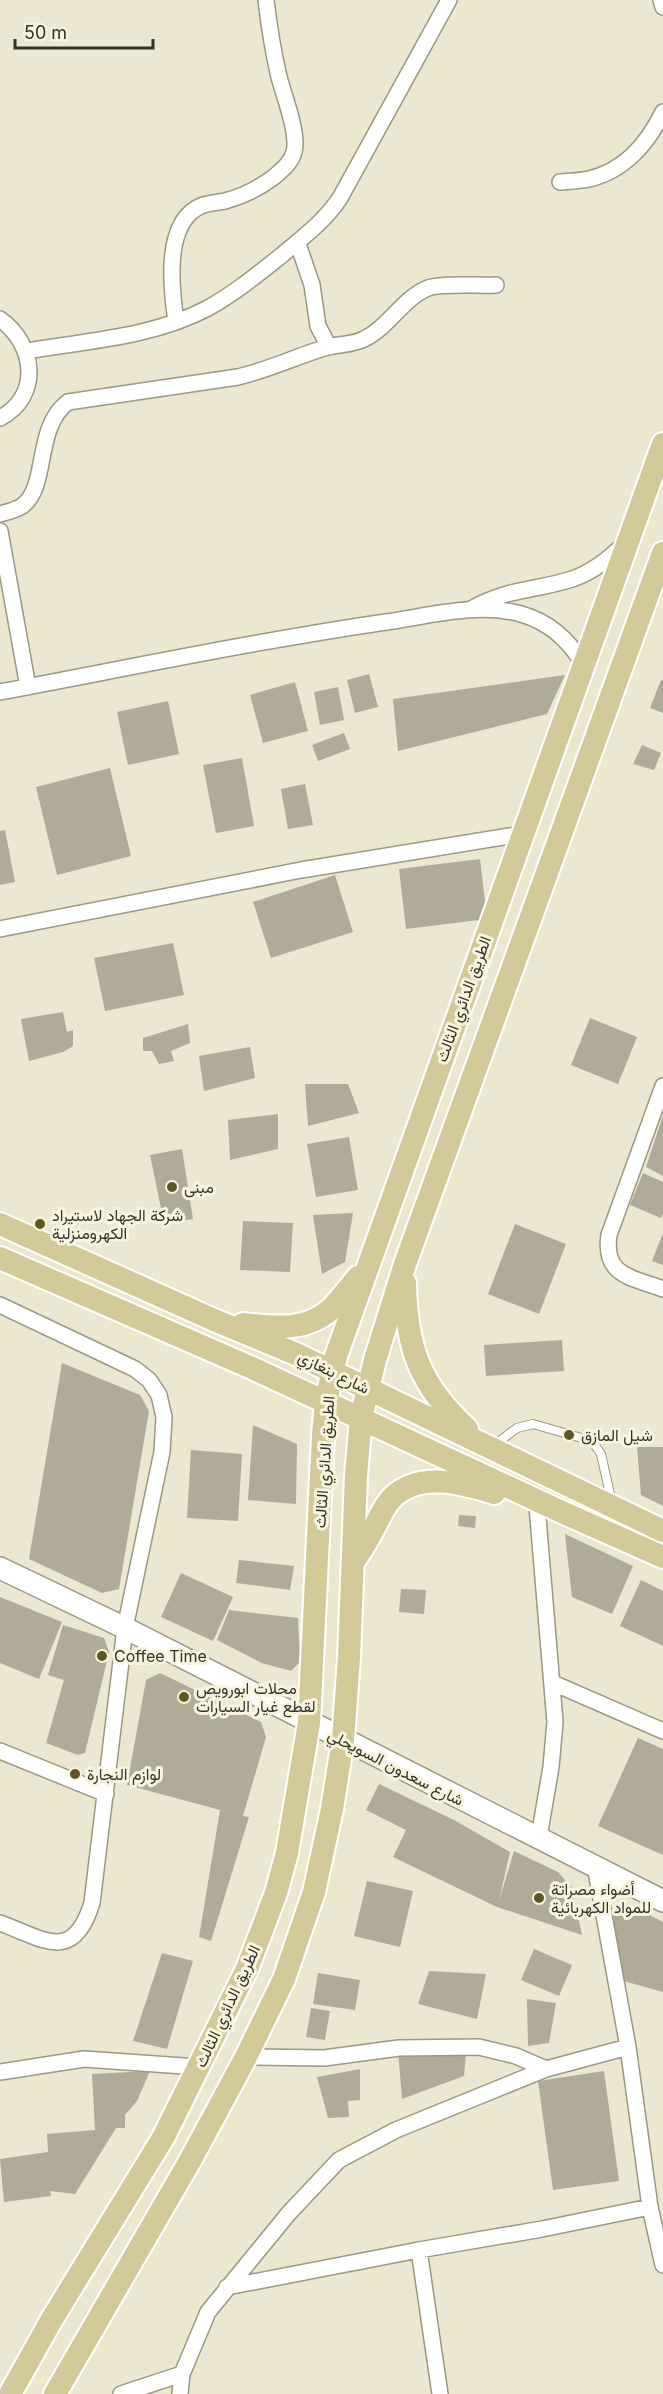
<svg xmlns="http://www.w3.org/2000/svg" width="663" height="2394" font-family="Inter,Vazirmatn,sans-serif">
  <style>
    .building { fill: #afab96 }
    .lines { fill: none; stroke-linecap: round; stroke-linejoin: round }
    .service-casing { stroke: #9b9782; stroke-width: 10 }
    .minor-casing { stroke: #9b9782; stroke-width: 18 }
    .secondary-casing { stroke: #9b9782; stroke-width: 24 }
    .primary-casing { stroke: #fff; stroke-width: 26 }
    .service { stroke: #fff; stroke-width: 8 }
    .minor { stroke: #fff; stroke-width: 15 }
    .secondary { stroke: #fff; stroke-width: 21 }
    .primary { stroke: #d3c998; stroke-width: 22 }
    .poi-dot { fill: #615623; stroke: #f8f4dd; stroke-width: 2 }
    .labels { text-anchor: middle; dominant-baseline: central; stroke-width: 6; stroke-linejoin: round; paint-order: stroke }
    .street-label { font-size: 16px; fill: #34332a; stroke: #f8f4dd }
    .poi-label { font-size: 16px; fill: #34332a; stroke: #f8f4dd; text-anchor: start }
  </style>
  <rect width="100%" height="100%" fill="#ebe7d0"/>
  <!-- building -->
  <path class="building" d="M369,674L378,707L355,713L347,680Z
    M565,675L547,714L398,751L393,699Z
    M661,680L663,681V713L650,708Z
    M295,682L308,731L263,743L250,695Z
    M338,687L344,720L320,725L314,692Z
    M168,701L179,754L128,765L117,712Z
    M344,733L350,749L318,761L312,745Z
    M642,745L661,753L654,770L633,764Z
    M242,758L254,826L216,833L203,765Z
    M110,768L131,856L57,875L36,787Z
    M305,784L313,825L288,829L281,789Z
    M5,830L15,882L0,885V831Z
    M480,859L487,919L406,929L399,869Z
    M335,875L353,932L271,958L253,902Z
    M173,943L184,995L105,1011L94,958Z
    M63,1012L67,1032L73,1030V1046L63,1052L29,1061L21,1019Z
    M590,1018L637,1037L618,1084L571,1065Z
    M188,1024L190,1043L171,1051L174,1061L159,1064L152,1051H143V1038Z
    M250,1047L255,1078L204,1091L199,1056Z
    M305,1084H348L359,1113L308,1126Z
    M278,1114V1149L230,1160L228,1120Z
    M663,1115V1176L646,1167Z
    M349,1137L358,1190L316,1197L307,1144Z
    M182,1149L193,1219L164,1223L150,1155Z
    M643,1173L663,1182V1213L661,1218L630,1205Z
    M353,1213L345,1262L322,1274L313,1215Z
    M243,1221L293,1223L290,1272L240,1270Z
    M515,1224L566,1244L539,1314L488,1294Z
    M663,1233V1265L652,1261Z
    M562,1340L564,1371L486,1376L484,1345Z
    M62,1363L140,1395L149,1411L119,1589L102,1593L29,1559Z
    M253,1425L297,1444L296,1504L248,1500Z
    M637,1447H663V1506L641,1495Z
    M191,1450L242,1454L238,1521L187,1518Z
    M459,1515L476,1516L475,1528L458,1526Z
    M565,1534L633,1566L612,1614L572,1597Z
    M239,1560L294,1566L290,1590L236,1583Z
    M181,1573L233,1597L213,1641L161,1617Z
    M641,1580L663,1591V1646L620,1626Z
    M401,1589L426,1590L424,1614L399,1612Z
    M0,1597L62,1622L39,1679L0,1663Z
    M229,1610L298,1618L300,1662L291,1671L262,1663L217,1640Z
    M63,1625L104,1638L109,1652L85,1753L78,1755L46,1743L64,1680L48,1675Z
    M160,1673L261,1722L266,1737L243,1816L249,1817L211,1941L199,1937L220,1810L127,1785L146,1680Z
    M638,1738L663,1749V1855L598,1826Z
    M379,1784L454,1820L510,1852L499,1901L514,1851L558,1872L572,1888L582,1935L497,1907L393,1857L406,1830L366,1810Z
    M367,1881L413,1891L400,1947L354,1936Z
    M626,1903L663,1922V1992L620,1980L613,1914L618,1907Z
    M534,1949L572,1965L559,1996L521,1980Z
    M162,1953L193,1961L167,2049L133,2041Z
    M429,1971L486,1974L477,2019L418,2004Z
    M318,1973L360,1980L355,2010L313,2004Z
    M527,1999L556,2003L549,2043L528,2046Z
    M311,2008L330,2011L325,2040L306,2037Z
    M398,2050L466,2053L464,2076L402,2099Z
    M360,2069V2100L348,2101L349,2117L328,2118L317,2077Z
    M150,2071L137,2101L125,2115V2128H116L75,2194L50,2191L51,2196L4,2202L0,2159L48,2152L47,2134L95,2130L92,2074Z
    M604,2071L619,2181L553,2190L538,2081Z"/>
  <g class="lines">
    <defs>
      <path id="service" d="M493,1446L517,1428L533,1424L592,1441L601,1454L612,1503"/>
      <path id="minor" d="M661,0L663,7
        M560,182C570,181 580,181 589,179C624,171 648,143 663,112
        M298,244L312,285L318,326L329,347
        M0,319C35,344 42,396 0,418
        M176,321C171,288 163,220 203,205C210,203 218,202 225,201C244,196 259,188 274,177C282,170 291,163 294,152C299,134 284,96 279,77C273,51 269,26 266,0
        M27,351C86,341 154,337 208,308C235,293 258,274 282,255C303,237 324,222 340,198L449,0
        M0,514C7,512 16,510 22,506C49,487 34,427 68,402L238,377C268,370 295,357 324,348C337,344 353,345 364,339C389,327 403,298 428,288C441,283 480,286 496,285
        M0,531L28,687
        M471,609C508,588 535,591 572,579C593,572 609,559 625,543
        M0,692C128,668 256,641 386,622C429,616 478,602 521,614C549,622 569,640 583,664
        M0,929L301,870L522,834
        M663,1086L609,1235C603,1276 631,1277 663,1289
        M0,1305L135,1369L149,1380L159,1395L164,1417L162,1452L125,1628L92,1903C73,1964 44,1939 0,1923
        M537,1506L555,1722L551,1767L539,1837
        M553,1683L663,1731
        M0,1751L106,1794
        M595,1866L628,2047L650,2207L663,2265
        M246,2057L324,2058L399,2048L479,2047L516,2056L546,2069
        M0,2072L84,2059L198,2067
        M227,2287L419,2250
        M121,2394L182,2374
        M180,2394L182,2374L208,2312L289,2213L339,2160L396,2130L546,2069L628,2047
        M440,2394L419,2250L542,2229L650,2207"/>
      <path id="secondary" d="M0,1568L125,1628L663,1901"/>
      <path id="primary" d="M0,1224L214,1320L296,1354L663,1531
        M0,1258L252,1368L564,1513L663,1557
        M405,1283C406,1346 419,1385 467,1429
        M243,1324C274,1327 304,1332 330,1310C340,1300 349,1288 358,1277
        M353,1563C361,1551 368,1539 375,1526C380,1517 384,1506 392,1498C419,1471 462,1483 494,1493
        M10,2394L52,2319L163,2138L247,1969L276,1893L287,1853L309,1723L323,1435L326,1401L336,1356L663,444
        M55,2394L191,2159L246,2057L284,1979L314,1892L332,1809L343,1740L349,1658L356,1476L361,1418L375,1360L405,1264L663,553"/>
    </defs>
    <!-- service casing -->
    <use href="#service" class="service-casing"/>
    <!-- minor casing -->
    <use href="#minor" class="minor-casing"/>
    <!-- secondary casing -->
    <use href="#secondary" class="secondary-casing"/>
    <!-- primary casing -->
    <use href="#primary" class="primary-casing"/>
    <!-- service -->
    <use href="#service" class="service"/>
    <!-- minor -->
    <use href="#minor" class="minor"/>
    <!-- secondary -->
    <use href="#secondary" class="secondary"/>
    <!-- primary -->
    <use href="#primary" class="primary"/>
  </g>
  <!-- markers -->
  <g class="poi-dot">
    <circle cx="172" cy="1187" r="6"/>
    <circle cx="40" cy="1224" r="6"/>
    <circle cx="569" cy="1435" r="6"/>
    <circle cx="102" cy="1656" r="6"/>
    <circle cx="184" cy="1697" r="6"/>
    <circle cx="75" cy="1774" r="6"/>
    <circle cx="539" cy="1898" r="6"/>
  </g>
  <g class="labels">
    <!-- street labels -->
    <g class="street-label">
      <text transform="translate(463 999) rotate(-70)">الطريق الدائري الثالث</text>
      <text transform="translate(334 1372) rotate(26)">شارع بنغازي</text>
      <text transform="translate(324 1462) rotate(-86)">الطريق الدائري الثالث</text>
      <text transform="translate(396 1767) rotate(27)">شارع سعدون السويحلي</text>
      <text transform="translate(227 2006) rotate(-65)">الطريق الدائري الثالث</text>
    </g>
    <!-- poi labels -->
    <g class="poi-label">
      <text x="184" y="1187">مبنى</text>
      <text x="52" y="1215">شركة الجهاد لاستيراد<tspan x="52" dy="18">الكهرومنزلية</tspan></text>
      <text x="581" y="1435">شيل المازق</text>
      <text x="114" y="1656">Coffee Time</text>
      <text x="196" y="1688">محلات ابورويص<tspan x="196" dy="18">لقطع غيار السيارات</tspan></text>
      <text x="87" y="1774">لوازم النجارة</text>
      <text x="551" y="1889">أضواء مصراتة<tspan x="551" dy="18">للمواد الكهربائية</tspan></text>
    </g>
  </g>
  <!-- scale -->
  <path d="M15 39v9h138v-9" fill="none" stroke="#34332a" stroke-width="3"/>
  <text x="24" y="39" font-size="18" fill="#34332a" stroke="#f8f4dd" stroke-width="4.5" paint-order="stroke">50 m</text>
</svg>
